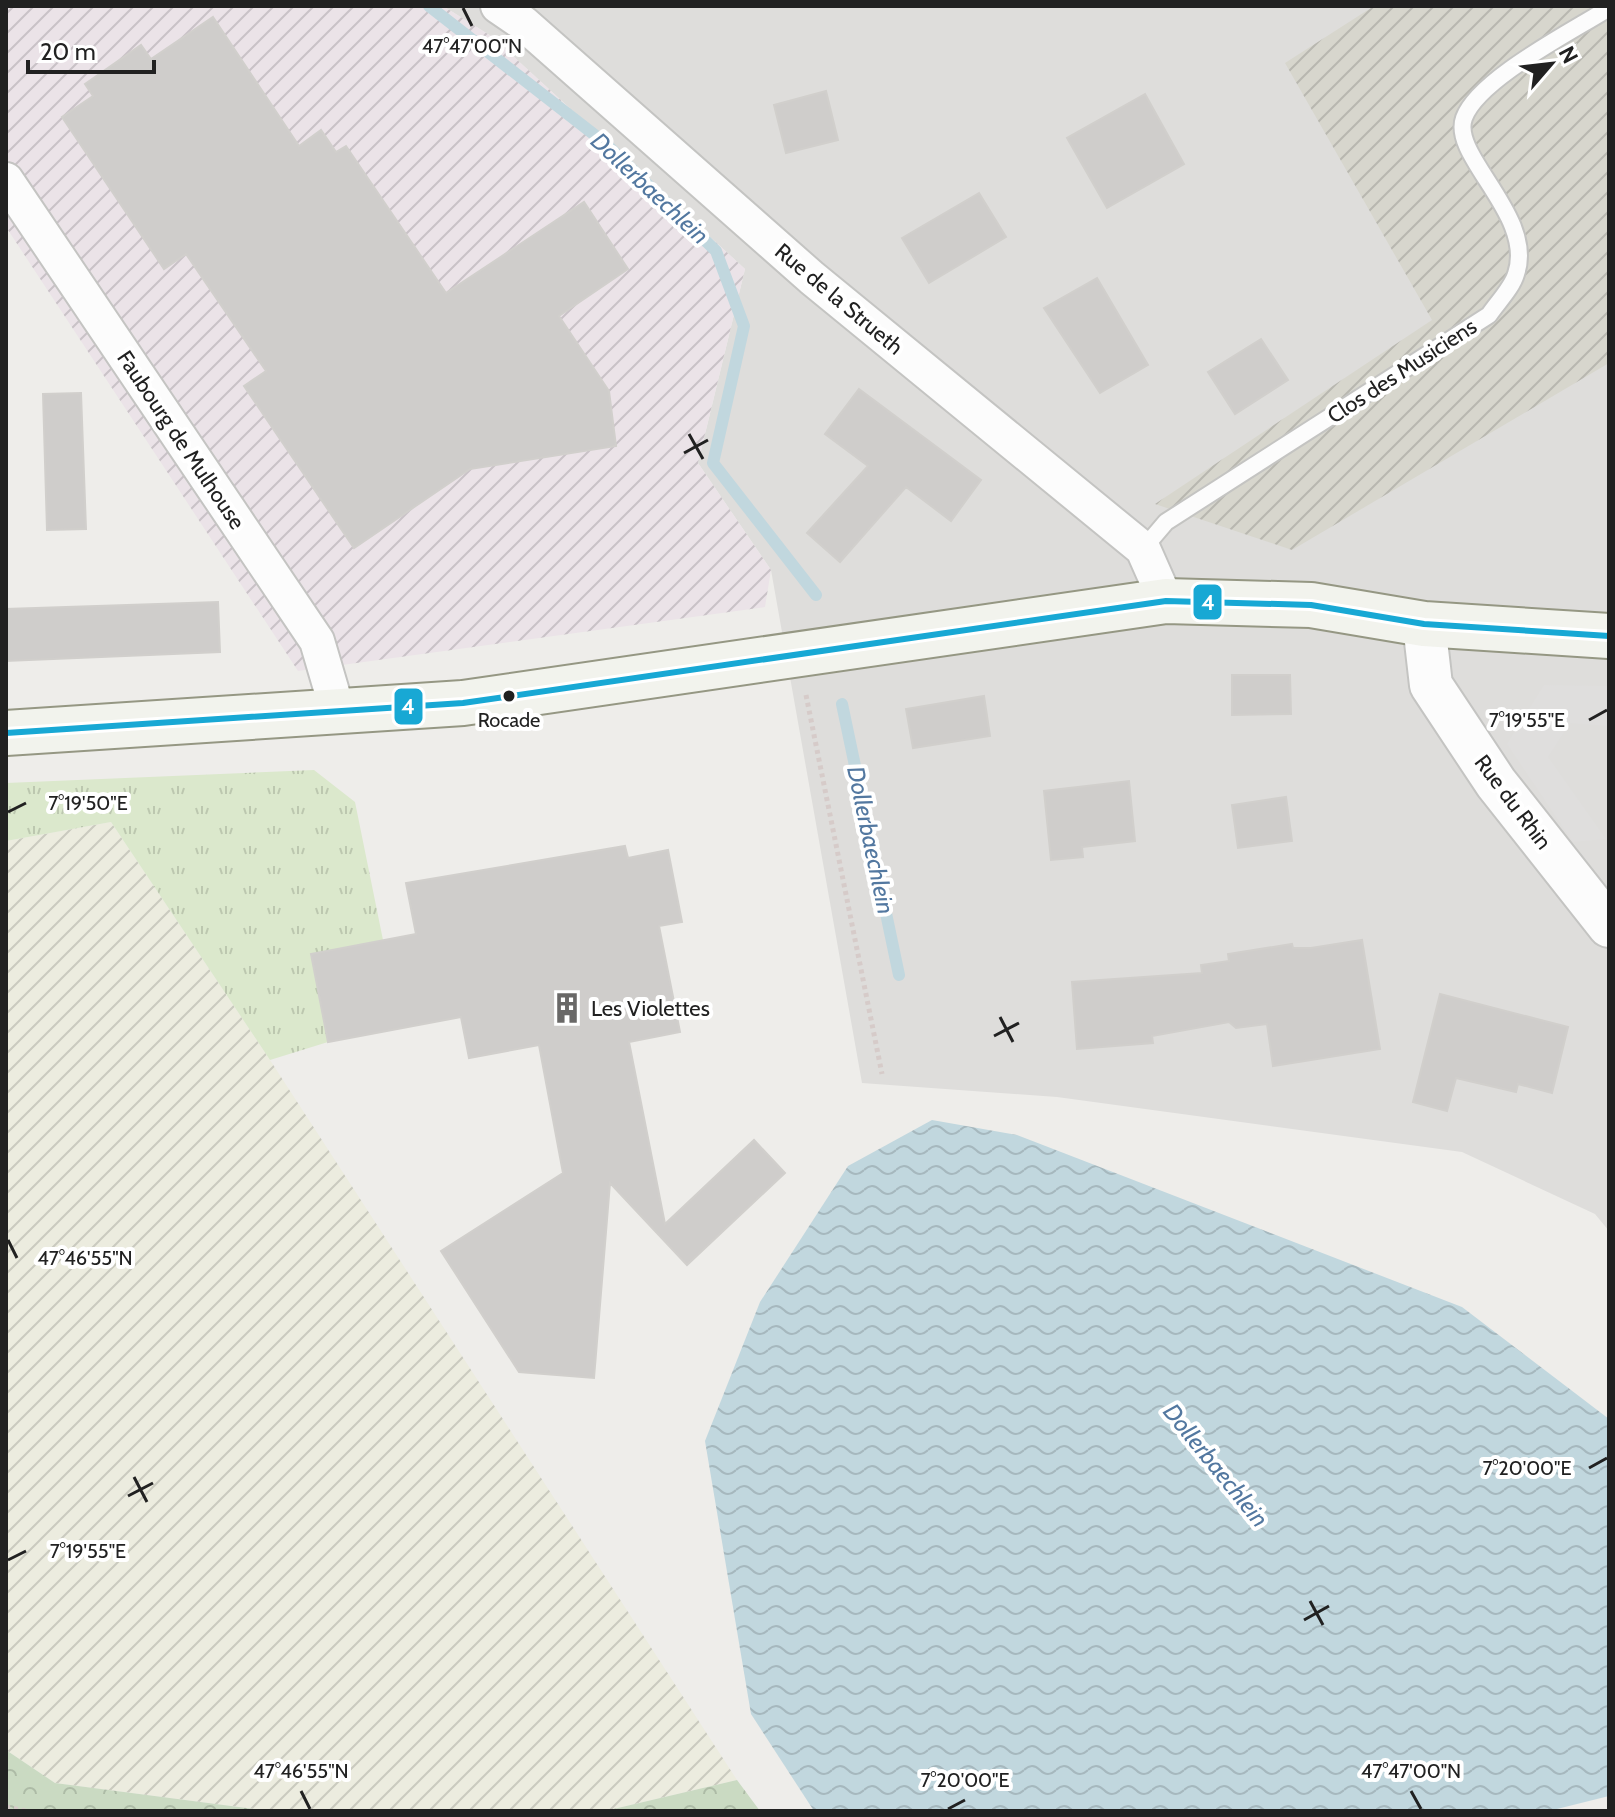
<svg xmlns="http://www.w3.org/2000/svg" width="1615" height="1817" font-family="Cabin,sans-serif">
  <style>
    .residential { fill: #dedddb }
    .industrial { fill: url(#industrial-furrows) }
    .construction { fill: url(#construction-furrows) }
    .farmland { fill: url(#farmland-furrows) }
    .grass { fill: url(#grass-tufts) }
    .forest { fill: url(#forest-crowns) }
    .parking { fill: #dfdedd }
    .water { fill: url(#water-waves) }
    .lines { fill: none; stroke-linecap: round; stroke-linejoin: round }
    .stream { stroke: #c1d7de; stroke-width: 12 }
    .building { fill: #cfcdcb; stroke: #d1cfcc; stroke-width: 2 }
    .service-casing { stroke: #c4c4c2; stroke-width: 20 }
    .minor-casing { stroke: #c4c4c2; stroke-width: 38 }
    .tertiary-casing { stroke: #c4c4c2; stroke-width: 46 }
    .secondary-casing { stroke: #959783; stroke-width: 48 }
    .path { stroke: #d6cbc9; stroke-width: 5; stroke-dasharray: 4 4; stroke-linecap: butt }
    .service { stroke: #fcfcfc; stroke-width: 16 }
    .minor { stroke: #fcfcfc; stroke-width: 34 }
    .tertiary { stroke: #fcfcfc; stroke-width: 42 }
    .secondary { stroke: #f2f3ed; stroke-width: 44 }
    .bus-1-casing { stroke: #fff; stroke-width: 12 }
    .bus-1 { stroke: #18a8d4; stroke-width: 6 }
    .ticks { fill: none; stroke: #212121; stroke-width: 3 }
    .bus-dot { fill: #212121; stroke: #fff; stroke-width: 3 }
    .labels { text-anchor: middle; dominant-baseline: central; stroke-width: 8; stroke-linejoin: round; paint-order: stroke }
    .bus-label { font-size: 20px; fill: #212121; stroke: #fff }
    .street-label { font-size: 22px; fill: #212121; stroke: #fff }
    .poi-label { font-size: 22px; fill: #212121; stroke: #fff; text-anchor: start }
    .water-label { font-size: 24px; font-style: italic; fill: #5378a0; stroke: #fff }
    .ticks-label { font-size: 20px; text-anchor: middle; fill: #212121; stroke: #fff; stroke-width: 8; stroke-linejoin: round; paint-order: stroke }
    .line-badge { stroke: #fff; stroke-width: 3 }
    .badge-label { font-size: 22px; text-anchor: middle; font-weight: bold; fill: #fff }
  </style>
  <defs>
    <pattern id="industrial-furrows" width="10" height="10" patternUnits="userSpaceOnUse" patternTransform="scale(2)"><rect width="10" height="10" fill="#ebe3e8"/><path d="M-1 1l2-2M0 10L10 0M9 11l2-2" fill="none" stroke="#c9c2c7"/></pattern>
    <pattern id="construction-furrows" width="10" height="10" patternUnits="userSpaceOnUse" patternTransform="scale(2)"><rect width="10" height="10" fill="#d7d6cd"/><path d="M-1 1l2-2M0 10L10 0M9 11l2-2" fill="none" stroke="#b8b7b0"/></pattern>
    <pattern id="farmland-furrows" width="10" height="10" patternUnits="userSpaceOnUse" patternTransform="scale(2)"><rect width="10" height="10" fill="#ececdf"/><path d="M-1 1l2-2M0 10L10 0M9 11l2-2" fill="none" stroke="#cacabf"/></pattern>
    <pattern id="grass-tufts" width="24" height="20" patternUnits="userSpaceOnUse" patternTransform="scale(2)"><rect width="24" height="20" fill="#dbe8cc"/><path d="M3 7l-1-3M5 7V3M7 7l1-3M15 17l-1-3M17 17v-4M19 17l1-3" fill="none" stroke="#bcc7af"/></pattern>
    <pattern id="forest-crowns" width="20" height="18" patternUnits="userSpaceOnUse" patternTransform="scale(2)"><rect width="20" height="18" fill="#cadac2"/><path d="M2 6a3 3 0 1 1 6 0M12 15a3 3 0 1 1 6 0" fill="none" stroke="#adbba6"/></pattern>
    <pattern id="water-waves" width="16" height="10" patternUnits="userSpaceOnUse" patternTransform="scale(2)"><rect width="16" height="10" fill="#c1d7de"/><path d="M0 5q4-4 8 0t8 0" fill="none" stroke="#a6b8be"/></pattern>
  </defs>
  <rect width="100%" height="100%" fill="#eeedea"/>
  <!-- residential -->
  <path class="residential" d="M443,6H1609V1231L1595,1214L1462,1152L1057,1097L862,1083L771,570L698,463L745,269L491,36Z"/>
  <!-- industrial -->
  <path class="industrial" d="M6,6H443L491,36L745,269L698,463L771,570L765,607L298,671L6,227Z"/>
  <!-- construction -->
  <path class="construction" d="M1374,6H1609V363L1292,550L1155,504L1432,320L1285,63Z"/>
  <!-- farmland -->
  <path class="farmland" d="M111,822L270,1060L737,1780L605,1811H269L55,1783L6,1750V841Z"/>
  <!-- grass -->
  <path class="grass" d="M314,770L355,802L383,940L311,954L328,1042L270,1060L111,822L6,841V783Z"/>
  <!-- forest -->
  <path class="forest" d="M6,1750L55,1783L269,1811H6Z
    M737,1780L760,1811H605Z"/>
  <!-- parking -->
  <path class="parking" d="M1544,685L1609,686V726L1570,723L1548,757L1606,839L1573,842L1507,744Z"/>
  <!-- water -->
  <path class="water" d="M932,1120L1017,1135L1462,1307L1609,1419V1796L1549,1811H814L751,1714L705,1441L760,1302L848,1166Z"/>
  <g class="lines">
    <!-- stream -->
    <path class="stream" d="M429,6L605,143L716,251L744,326L713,463L816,595
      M842,704L899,975"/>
  </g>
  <!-- building -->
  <path class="building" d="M213,17L299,146L321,130L336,152L346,146L446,293L584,202L628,269L559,316L609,391L616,446L470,469L354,548L244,386L266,371L186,254L164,269L62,117L93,96L85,84L141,45L151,59Z
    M826,91L838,140L786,153L774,105Z
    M1145,94L1184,164L1107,208L1067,138Z
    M979,193L1006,237L929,283L902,238Z
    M1097,278L1148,365L1100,393L1044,308Z
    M1261,339L1288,380L1235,414L1208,372Z
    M859,389L981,480L951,521L906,487L840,562L807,533L868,466L825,434Z
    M81,393L86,529L47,530L43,394Z
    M218,602L220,652L6,661V609Z
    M1232,675H1290L1291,714L1232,715Z
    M984,696L990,736L913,748L906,709Z
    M1129,781L1135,841L1082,847L1083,857L1051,860L1044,791Z
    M1286,797L1292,841L1238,848L1232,805Z
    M625,846L628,858L668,850L682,922L659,926L680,1032L629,1042L665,1224L754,1140L785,1173L687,1265L610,1183L594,1378L519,1372L441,1251L563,1173L539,1045L469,1058L461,1017L328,1042L311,954L416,934L406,883Z
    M1362,940L1380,1049L1273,1066L1267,1024L1236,1028L1229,1022L1152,1036L1153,1043L1077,1049L1072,982L1202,973L1201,965L1229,961L1228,954L1292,944L1293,948H1311Z
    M1440,994L1568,1027L1552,1093L1518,1084L1516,1092L1456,1078L1447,1111L1413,1102Z"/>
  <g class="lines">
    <defs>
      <path id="service" d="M1143,549L1166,522L1489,315C1497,303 1512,288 1516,274C1536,216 1450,156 1464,118C1478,79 1573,31 1609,8"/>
      <path id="minor" d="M498,6L523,23L812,278L1143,549L1166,601
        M6,180L317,641L337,709"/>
      <path id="tertiary" d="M1424,624L1431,685L1496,783L1609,926"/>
      <path id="secondary" d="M6,733L463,703L1166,601L1311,605L1424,624L1609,636"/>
    </defs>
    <!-- service casing -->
    <use href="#service" class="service-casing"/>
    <!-- minor casing -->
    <use href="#minor" class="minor-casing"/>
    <!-- tertiary casing -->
    <use href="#tertiary" class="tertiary-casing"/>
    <!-- secondary casing -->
    <use href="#secondary" class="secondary-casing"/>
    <!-- path -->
    <path class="path" d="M806,695L882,1074
      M6,1807L26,1811"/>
    <!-- service -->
    <use href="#service" class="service"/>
    <!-- minor -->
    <use href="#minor" class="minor"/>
    <!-- tertiary -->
    <use href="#tertiary" class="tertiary"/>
    <!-- secondary -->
    <use href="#secondary" class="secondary"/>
    <defs>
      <path id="bus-1" d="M6,733L463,703L1166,601L1311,605L1424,624L1609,636"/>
    </defs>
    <!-- bus-1 casing -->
    <use href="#bus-1" class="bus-1-casing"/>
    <!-- bus-1 -->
    <use href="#bus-1" class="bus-1"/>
  </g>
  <!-- ticks -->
  <path class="ticks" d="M463,8L472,26M689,434L703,459M684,453L708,440M1589,720L1607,710M8,812L26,803M1000,1017L1013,1042M994,1036L1019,1023M8,1240L17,1258M1589,1468L1607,1458M134,1477L147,1502M128,1496L153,1483M8,1560L26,1551M1310,1601L1323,1625M1304,1620L1329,1606M301,1791L310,1809M1411,1791L1421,1809M948,1809L965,1800"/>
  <!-- icons -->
  <defs>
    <symbol id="building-bare" viewBox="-9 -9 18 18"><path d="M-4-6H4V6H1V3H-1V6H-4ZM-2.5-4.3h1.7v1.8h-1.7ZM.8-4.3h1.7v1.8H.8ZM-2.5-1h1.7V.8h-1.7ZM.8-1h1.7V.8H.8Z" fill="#696867" stroke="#fff" stroke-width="2.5" paint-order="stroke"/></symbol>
  </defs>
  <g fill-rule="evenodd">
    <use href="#building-bare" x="545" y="986" width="44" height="44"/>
  </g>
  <!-- markers -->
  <circle class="bus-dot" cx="509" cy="696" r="7"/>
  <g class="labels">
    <!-- bus labels -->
    <g class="bus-label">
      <text x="509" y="720">Rocade</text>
    </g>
    <!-- street labels -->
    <g class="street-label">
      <text transform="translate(839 299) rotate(40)">Rue de la Strueth</text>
      <text transform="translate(1402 371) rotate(-33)">Clos des Musiciens</text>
      <text transform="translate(181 440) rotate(56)">Faubourg de Mulhouse</text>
      <text transform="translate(1513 802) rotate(53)">Rue du Rhin</text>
    </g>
    <!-- poi labels -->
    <g class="poi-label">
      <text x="591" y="1008">Les Violettes</text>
    </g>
    <!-- water labels -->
    <g class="water-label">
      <text transform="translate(650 188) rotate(43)">Dollerbaechlein</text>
      <text transform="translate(871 840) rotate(78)">Dollerbaechlein</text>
      <text transform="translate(1216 1465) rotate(51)">Dollerbaechlein</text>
    </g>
  </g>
  <g class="ticks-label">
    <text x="472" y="53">47°47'00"N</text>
    <text x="1527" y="727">7°19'55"E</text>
    <text x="88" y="810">7°19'50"E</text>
    <text x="85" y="1265">47°46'55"N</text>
    <text x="1527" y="1475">7°20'00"E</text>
    <text x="88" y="1558">7°19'55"E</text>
    <text x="301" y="1778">47°46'55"N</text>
    <text x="1411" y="1778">47°47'00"N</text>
    <text x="965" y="1787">7°20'00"E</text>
  </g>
  <g class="line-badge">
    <rect x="1192" y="583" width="31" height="38" rx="8" fill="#18a8d4"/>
    <rect x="393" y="687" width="31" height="39" rx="8" fill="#18a8d4"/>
  </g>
  <g class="badge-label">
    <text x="1208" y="610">4</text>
    <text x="408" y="714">4</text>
  </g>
  <!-- border -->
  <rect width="1615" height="1817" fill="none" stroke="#212121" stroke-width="16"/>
  <!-- north arrow -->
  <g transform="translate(1551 64) rotate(62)" stroke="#ffffff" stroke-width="6" paint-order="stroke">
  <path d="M0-6L14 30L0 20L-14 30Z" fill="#212121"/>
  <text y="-12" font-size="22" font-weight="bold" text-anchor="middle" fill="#212121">N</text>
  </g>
  <!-- scale -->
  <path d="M28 60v12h126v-12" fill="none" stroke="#212121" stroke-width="4"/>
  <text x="40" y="60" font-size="24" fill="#212121" stroke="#ffffff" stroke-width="6" paint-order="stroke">20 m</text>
</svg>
